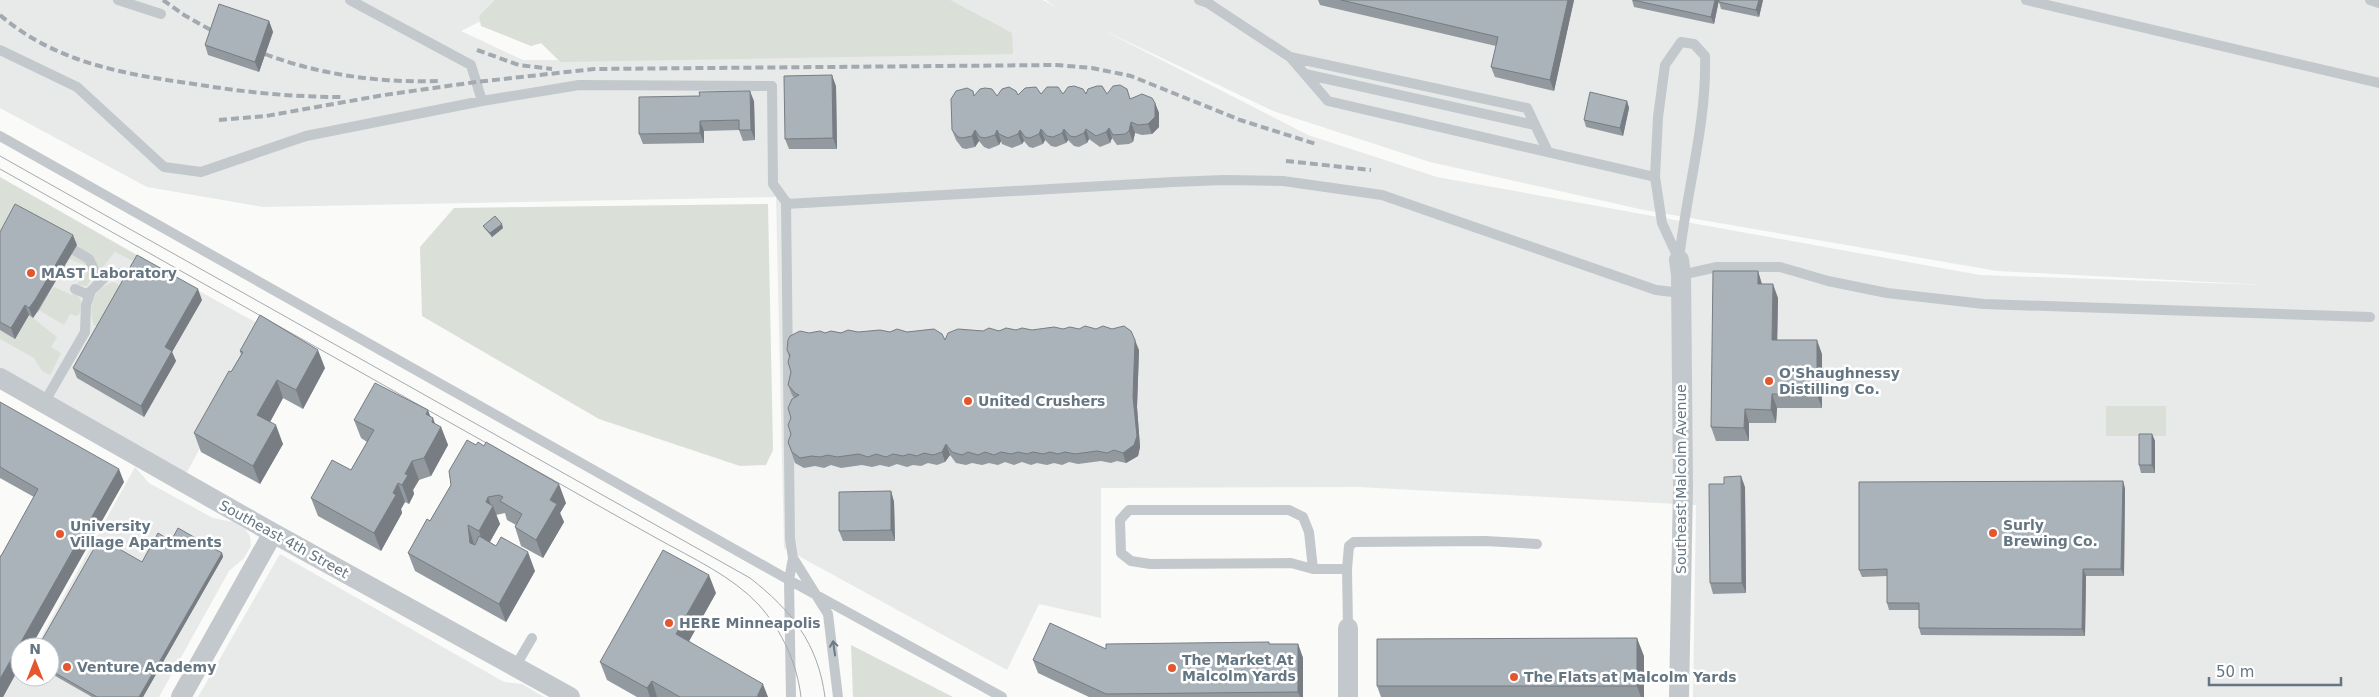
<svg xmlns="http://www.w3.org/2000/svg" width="2379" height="697" font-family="'DejaVu Sans',sans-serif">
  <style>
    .built { fill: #e8e9e9; fill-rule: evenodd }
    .green { fill: #dadfd7 }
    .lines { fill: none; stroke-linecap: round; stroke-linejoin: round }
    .service { stroke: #c3c8cc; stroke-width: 10 }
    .minor { stroke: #c3c8cc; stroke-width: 20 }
    .tram { stroke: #a2aab0; stroke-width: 1 }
    .rail { stroke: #a2aab0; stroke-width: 4; stroke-dasharray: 8 4; stroke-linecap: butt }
    .wall { fill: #929a9f }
    .shaded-wall { fill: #777d82 }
    .building { fill: #aab3b9; stroke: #777d82 }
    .oneway { stroke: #6a7a87 }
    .poi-dot { fill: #e4572e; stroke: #fff; stroke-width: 2 }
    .labels { text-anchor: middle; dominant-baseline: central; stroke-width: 5; stroke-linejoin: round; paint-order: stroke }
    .poi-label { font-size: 14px; font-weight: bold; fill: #657683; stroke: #fff; text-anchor: start }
    .street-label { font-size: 14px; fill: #657683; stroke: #fff }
  </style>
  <rect width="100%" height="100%" fill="#fafaf8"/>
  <!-- built -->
  <path class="built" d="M0,0H1043L1056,7L1046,0H2379V697H1693L1696,505L1359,487L1101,488V618L1039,604L1007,670L784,548L776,197L263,207L147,187L0,108ZM479,22L531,46L541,43L558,60H523L461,31ZM1099,28L1273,111L1430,162L1644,210L1997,271L2267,285L1980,275L1437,177L1308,135Z
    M0,181L266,328L182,481L0,378Z
    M135,467L149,483L213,518L233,522L245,529L250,536L251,546L244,558L229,571L159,697H0V619L39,641ZM20,647H50V677H20Z
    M280,554L504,682L522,684L544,697H198Z"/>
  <!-- green -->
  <path class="green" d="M495,0H950L1012,33L1013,54L561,62L541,43L531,46L481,26L479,16Z
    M0,177L144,259L141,265L115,252L102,268L98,266L64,231L16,205L0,232Z
    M768,204L773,450L766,465L740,466L599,419L422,316L420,247L454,208Z
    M72,254L85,262L93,276L87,286L77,285L85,265L69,259Z
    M113,282L127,289L104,330L94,325C87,307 94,288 113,282Z
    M54,287L72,295L73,293C83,297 82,305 79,315L76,316L70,314L64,325L39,310Z
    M29,315L57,337L51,347L61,353L50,375L42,371L34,358L0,339V330L15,338Z
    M2106,406H2166V436H2106Z
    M851,645L953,697H853Z"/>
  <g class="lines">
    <!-- service -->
    <path class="service" d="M118,0L161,14
      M350,0L471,65L482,101
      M1199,0L1208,3L1290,57L1527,108L1547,150
      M2026,0L2379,83
      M2370,0L2379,3
      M1681,42L1694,44L1705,56C1707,124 1686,192 1679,260L1662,223L1655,177L1658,117L1665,65Z
      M0,50L77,87L164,167L201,172L306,136L482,101L579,85L772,86L773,184L786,202L790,539L793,558L789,580L791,697
      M1290,57L1328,101L1655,177
      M1305,74L1535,125
      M0,136L789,580L1002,697
      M786,204L1173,182L1224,180L1283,181L1382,195L1656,290L1681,293
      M74,250L89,259L99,280
      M1681,275L1717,267H1780L1828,281L1887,293L1984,304L2370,317
      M75,289L89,295
      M44,403L85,332L86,305L91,291L108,274L120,273L133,279
      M793,558L828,614L838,697
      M1313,569L1309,532L1303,517L1289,510H1129L1120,520L1121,553L1131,561L1150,564L1291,563L1313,569H1347L1348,628
      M1347,569L1349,546L1354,542L1485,541L1537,544
      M515,667L532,638"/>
    <!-- minor -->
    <path class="minor" d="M0,378L273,533L570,697
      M1348,628V697
      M181,697L273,533
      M1679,697L1683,487L1681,275L1679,260"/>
    <!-- tram -->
    <path class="tram" d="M0,156L750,578C791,610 818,643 825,697
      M0,169L497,449
      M512,457C561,484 609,512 658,539C692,558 732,576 759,605C782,631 797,663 801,697"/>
    <!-- rail -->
    <path class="rail" d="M163,0L184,15L216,33
      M0,15C56,63 124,74 194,84C243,92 291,97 341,97
      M477,50L519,65L552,69
      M265,54C320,75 380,83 439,81
      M219,120L266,116L384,95L476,82L594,69L1056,65L1092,68L1131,76L1240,120L1316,144
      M1286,161L1371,170"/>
  </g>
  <!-- wall -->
  <path class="wall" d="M1318,0H1574L1554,91L1495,77L1491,67L1496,46L1320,5Z
    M1632,0H1719L1714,24L1634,7Z
    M1763,0L1759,17L1721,9L1719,2Z
    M269,21L273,32L259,72L208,55L205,45Z
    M836,86L837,149H789L785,139Z
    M1041,94H1107L1155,103L1159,113V127L1152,134L1142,135L1135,133L1133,142L1129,144L1117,145L1112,138L1110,143L1100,147L1089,139L1087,143L1079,147L1074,146L1068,140L1066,143L1056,147L1051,146L1045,140L1043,144L1033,148L1029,147L1024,141L1022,144L1012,148L1002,144L1001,141L999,145L989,149L984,147L979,141L975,147L966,149L962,148L956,140L952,130L974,95L997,96Z
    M754,101L755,140L743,141L739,130L704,131V143L643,144L639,134Z
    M1627,101L1629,108L1623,136L1586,127L1584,120Z
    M483,226L503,228L492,237L485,229Z
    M0,232L77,245L39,310L33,318L29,315L15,339L0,330Z
    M1758,271L1762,284L1778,298L1777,340L1822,354V408H1777L1776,423H1749V441H1716L1711,427Z
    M202,300L172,352L176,361L144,417L77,378L73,368Z
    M1016,330L1139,350L1137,407L1140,447L1138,456L1126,463L1117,461L1111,463L1101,461L1078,464L1069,462L1062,465L1054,463L1047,465L1037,463L1031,465L1022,462L1014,465L1005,462L998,465L989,463L982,465L972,463L966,465L956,463L950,455L945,462L937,465L928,463L921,466L913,465L907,467L897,464L889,467L880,465L872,467L862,465L841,468L831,465L824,468L815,466L804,468L795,463L788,442L791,434V418L794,398L792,395L788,385L791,372L789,357L787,350L809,333L890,332L945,340L983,331Z
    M240,351L325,368L303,409L283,398L270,422L283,444L260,484L201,452L194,433L231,372L241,355Z
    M0,402L124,482L20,647V666L3,697H0L1,556L34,497L0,478Z
    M430,417L435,424L441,427L448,445L431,476L419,480L413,490L414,494L409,504L405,502L401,509L402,513L381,551L318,516L311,498L351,470L367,442L361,438L354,420Z
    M2152,434L2155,441V473H2141L2139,465Z
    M451,485L566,503L560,513L564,522L543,558L521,546L515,527L516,525L507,520L505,513L496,515L500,524L490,542L535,571L506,622L415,571L408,553L430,521Z
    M1745,487L1746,593L1713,594L1710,583Z
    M2125,488L2124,576H2086L2085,636L1921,635L1919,628V610H1889L1887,603V576L1862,577L1859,570Z
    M891,491L894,502L895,541H843L839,531Z
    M171,541L222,553L223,557L143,697H92L50,673V647L142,562Z
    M716,593L689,641L768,697H637L607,680L600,662Z
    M1270,644H1298L1303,658V697H1089L1038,673L1033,660L1106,649Z
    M1644,656V697H1381L1377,686Z"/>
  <!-- shaded-wall -->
  <path class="shaded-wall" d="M1568,0H1574L1554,91L1550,80Z
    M1715,0H1719L1714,24L1711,17Z
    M1759,0H1763L1759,17L1756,10Z
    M269,21L273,32L259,72L255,62Z
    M832,75L836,86L837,149L833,138Z
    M750,91L754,101L755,140L751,130Z
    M1627,101L1629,108L1623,136L1620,128Z
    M1155,103L1159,113V127L1152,134L1148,124Z
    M700,121L704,131V143L700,133Z
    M1131,122L1135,133L1133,142L1129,131Z
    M1109,128L1112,138L1110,143L1106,132Z
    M1041,129L1045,140L1043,144L1039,134Z
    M1064,129L1068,140L1066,143L1062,133Z
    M1086,129L1089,139L1087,143L1084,133Z
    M975,130L979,141L975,147L972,136Z
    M997,130L1001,141L999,145L995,135Z
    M1020,130L1024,141L1022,144L1018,134Z
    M502,224L503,228L492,237L490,233Z
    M73,235L77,245L33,318L29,308Z
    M1758,271L1762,285L1758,284Z
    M1773,284L1778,298L1777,353L1772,340Z
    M198,289L202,300L172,352L176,361L144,417L141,406L165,347Z
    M25,305L29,315L15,339L11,328Z
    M1135,340L1139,350L1137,407L1140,447L1138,456L1126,463L1123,453L1133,397Z
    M1817,340L1822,354V408L1817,395Z
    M318,350L325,368L303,409L296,390Z
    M277,380L283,398L264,433L257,415Z
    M1772,394L1777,408L1776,423L1771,410Z
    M1745,409L1749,423V441L1744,428Z
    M428,410L432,421L433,418L438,432L441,427L448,445L431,476L424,458L426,414Z
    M276,425L283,444L260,484L253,466Z
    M2152,434L2155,441V473L2152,465Z
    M946,444L950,455L945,462L942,452Z
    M412,461L419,480L413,490L414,494L409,504L402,485L405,474Z
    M119,469L124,482L31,647H20V666L3,697H0V679Z
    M1741,476L1745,487L1746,593L1742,583Z
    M2123,481L2125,488L2124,576L2121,569Z
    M398,483L405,502L401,509L402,513L381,551L374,533L393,493Z
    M559,484L566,503L560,513L564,522L543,558L536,540L550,500Z
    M891,491L894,502L895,541L891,530Z
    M488,497L492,508L493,506L500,524L485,550L479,531L486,502Z
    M468,525L474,544L477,562L470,543Z
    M528,552L535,571L506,622L499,604Z
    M222,553L223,557L143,697H139Z
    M2083,569L2086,576L2085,636L2082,629Z
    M709,575L716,593L683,652L676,634Z
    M1637,638L1644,656V697H1641L1637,686Z
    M1298,644L1303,658V697H1300L1298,692Z
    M652,681L657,697H650L647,688Z
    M763,684L768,697H757Z"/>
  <!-- building -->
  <path class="building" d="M1341,0H1568L1550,80L1491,67L1498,37Z
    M1633,0H1715L1711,17Z
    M1719,0H1759L1756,10L1719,2Z
    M219,4L269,21L255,62L205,45Z
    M832,75L833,138L785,139L784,76Z
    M1120,85L1127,89L1130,99L1142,94L1152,98L1155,103V117L1148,124L1138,125L1131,122L1129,131L1125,134L1113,135L1109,128L1106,132L1096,136L1086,129L1084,133L1075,137L1070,136L1064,129L1062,133L1053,137L1047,136L1041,129L1039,134L1030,138L1025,137L1020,130L1018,134L1008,138L999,134L997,130L995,135L985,138L980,137L975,130L972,136L962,138L958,137L952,130L951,99L956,91L967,88L973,91L974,96L980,89L985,88L992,89L997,96L1002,89L1009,87L1016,91L1018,95L1025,88L1036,87L1041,94L1047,87H1058L1063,94L1068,87L1074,86L1083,89L1086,94L1088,89L1097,86H1102L1107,94L1113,86Z
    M750,91L751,130H739V120L700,121V133L639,134V97L700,96L699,92Z
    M1590,92L1627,101L1620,128L1584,120Z
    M15,204L73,235L35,300L29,308L25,305L11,328L0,322V232Z
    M495,216L502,224L490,233L483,226Z
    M137,255L198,289L165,347L172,351L141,406L73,368Z
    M1713,271H1758V284H1773L1772,340H1817V395L1772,394L1771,410L1745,409L1744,428L1711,427Z
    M260,315L318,350L296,390L277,380L257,415L276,425L253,466L194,433L229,371L231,372L243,352L240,351Z
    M1085,326L1096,329L1103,326L1112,329L1124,326L1131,331L1135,340L1133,397L1137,436L1134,445L1123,453L1114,450L1107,453L1097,451L1075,454L1065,452L1058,454L1050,452L1043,454L1033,452L1027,454L1018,452L1011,454L1001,452L994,455L985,452L978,455L968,452L962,455L952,452L946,444L942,452L933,455L924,453L917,456L909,454L903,456L893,454L886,457L876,454L868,457L859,454L837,457L828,455L820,457L812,456L800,458L792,452L788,442L791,434L788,425L791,418L788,408L792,399L799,395L795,393L788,385L791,372L788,362L790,355L787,350L788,340L790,336L800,331L809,333L820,331L825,333L831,331L841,333L848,330L858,332L880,330L890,332L897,329L907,332L934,329L942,334L945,340L948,333L958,329L983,331L989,328L999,331L1006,328L1016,330L1022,328L1032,330L1054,327L1063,329L1070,327L1079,329Z
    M375,383L428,410L426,414L433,418L432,422L441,427L424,458L412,461L405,474L408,475L402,485L398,483L393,493L396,495L374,533L311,498L332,460L351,470L374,430L354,420Z
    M0,402L119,469L0,679V556H1L38,489L0,467Z
    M2139,434H2152V465H2139Z
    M467,440L476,445L478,442L484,446L486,442L559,484L550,500L557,504L536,540L515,527L522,514L500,501L503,497L499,495L488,497L486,502L493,506L479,531L468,525L470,543L475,545L479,536L496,546L501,537L528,552L499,604L408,553L427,519L430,521L451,485L449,471Z
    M1741,476L1742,583H1710L1709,484H1724V477Z
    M2123,481L2121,569H2083L2082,629L1919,628V603H1887V569L1859,570V482Z
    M891,491V530L839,531V492Z
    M178,528L222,553L139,697H97L50,670V647H38L100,538L142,562L158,533L171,541Z
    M663,550L709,575L676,634L763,684L757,697H680L652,681L647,688L600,662Z
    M1050,623L1106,649V644L1269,642V644H1298V692L1106,694L1033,660Z
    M1637,638V686H1377V639Z"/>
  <!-- one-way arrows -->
  <defs><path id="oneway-shaft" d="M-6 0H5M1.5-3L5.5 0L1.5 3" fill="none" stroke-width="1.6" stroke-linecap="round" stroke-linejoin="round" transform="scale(1.25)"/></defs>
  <use class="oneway" href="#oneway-shaft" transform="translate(834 648) rotate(-98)"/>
  <!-- markers -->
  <g class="poi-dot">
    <circle cx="31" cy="273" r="5"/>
    <circle cx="1769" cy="381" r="5"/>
    <circle cx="968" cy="401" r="5"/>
    <circle cx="1993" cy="533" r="5"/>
    <circle cx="60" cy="534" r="5"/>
    <circle cx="669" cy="623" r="5"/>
    <circle cx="67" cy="667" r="5"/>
    <circle cx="1172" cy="668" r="5"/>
    <circle cx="1514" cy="677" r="5"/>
  </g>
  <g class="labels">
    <!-- poi labels -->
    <g class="poi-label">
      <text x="41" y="273">MAST Laboratory</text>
      <text x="1779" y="373">O'Shaughnessy<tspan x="1779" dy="16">Distilling Co.</tspan></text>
      <text x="978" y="401">United Crushers</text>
      <text x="2003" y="525">Surly<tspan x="2003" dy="16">Brewing Co.</tspan></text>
      <text x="70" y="526">University<tspan x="70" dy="16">Village Apartments</tspan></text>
      <text x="679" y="623">HERE Minneapolis</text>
      <text x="1182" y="660">The Market At<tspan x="1182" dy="16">Malcolm Yards</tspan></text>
      <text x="77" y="667">Venture Academy</text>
      <text x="1524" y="677">The Flats at Malcolm Yards</text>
    </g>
    <!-- street labels -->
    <g class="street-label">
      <text transform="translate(1681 479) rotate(-90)">Southeast Malcolm Avenue</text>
      <text transform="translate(284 539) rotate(29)">Southeast 4th Street</text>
    </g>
  </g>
  <!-- north arrow -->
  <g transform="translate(35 662)"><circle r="24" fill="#ffffff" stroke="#c1c8cd"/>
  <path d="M0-4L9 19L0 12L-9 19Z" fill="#e4572e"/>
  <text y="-8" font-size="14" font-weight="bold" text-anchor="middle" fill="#657683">N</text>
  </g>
  <!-- scale -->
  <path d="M2209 677v8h132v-8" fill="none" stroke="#657683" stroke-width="2.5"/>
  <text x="2216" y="677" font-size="15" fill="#657683" stroke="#ffffff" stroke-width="4" paint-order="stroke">50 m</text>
</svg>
